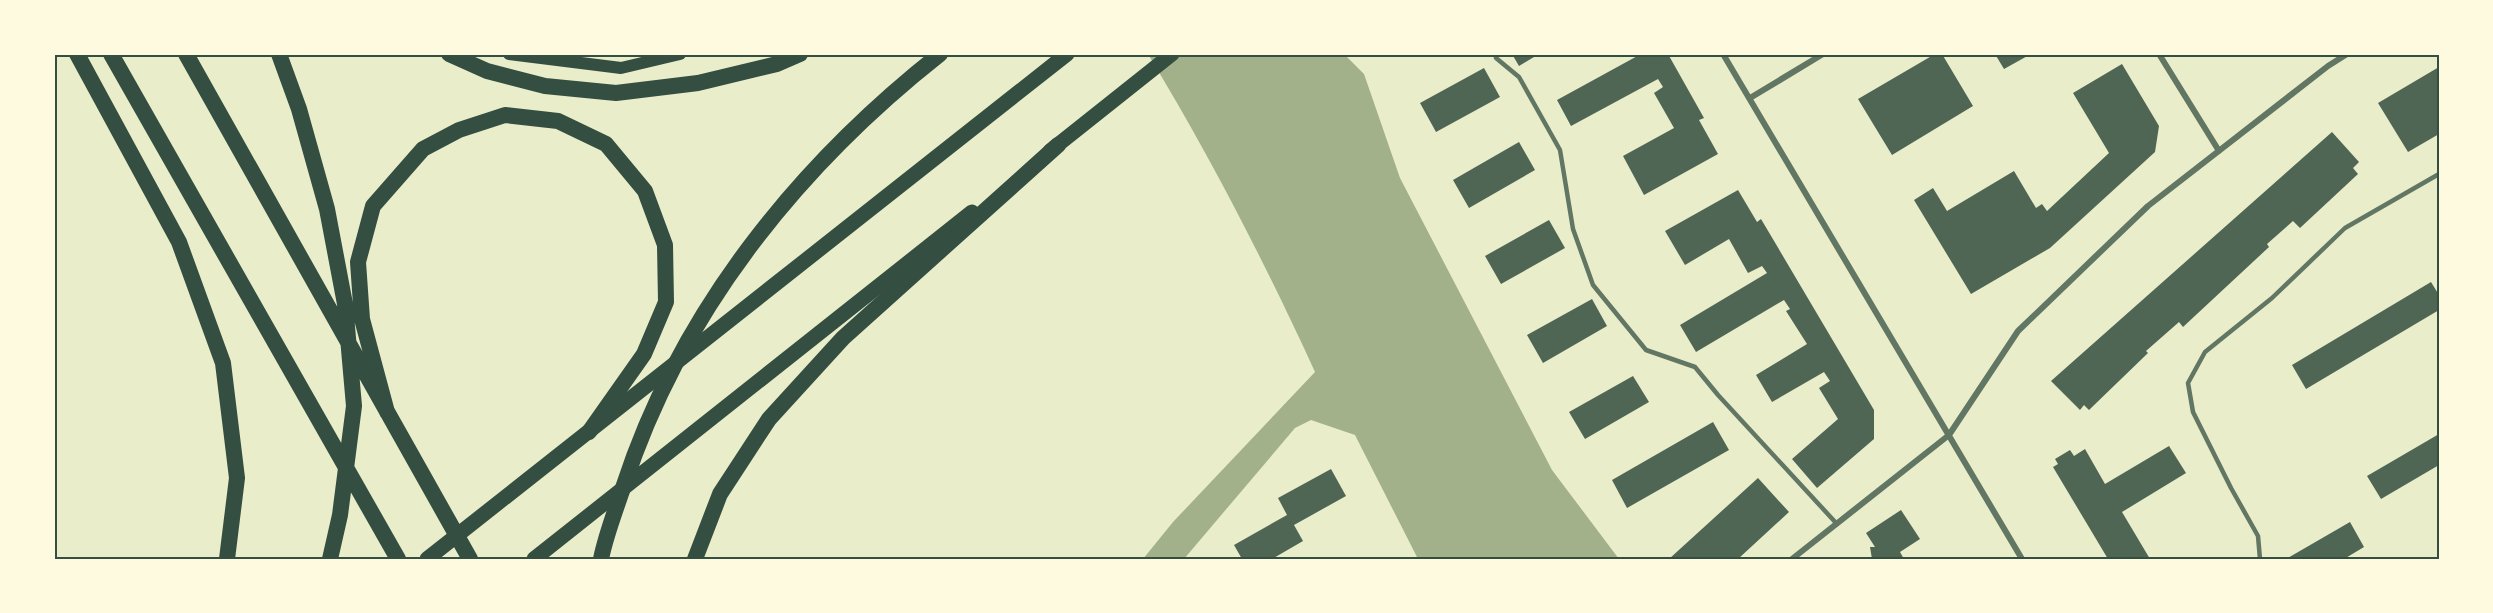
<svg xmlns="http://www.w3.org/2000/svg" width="2493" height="613" font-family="Inter,sans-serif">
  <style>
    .water { fill: #a3b18a }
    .building { fill: #4f6655 }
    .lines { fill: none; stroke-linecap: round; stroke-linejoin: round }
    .service { stroke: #617663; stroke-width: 4.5 }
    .minor { stroke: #617663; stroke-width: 6 }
    .secondary { stroke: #344e41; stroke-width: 12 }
    .primary { stroke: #344e41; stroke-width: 15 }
    .trunk { stroke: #344e41; stroke-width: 16 }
    .neatline { fill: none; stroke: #344e41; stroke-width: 2 }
  </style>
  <rect width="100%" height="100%" fill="#e9edc9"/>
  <!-- water -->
  <path class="water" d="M1148,54H1344L1364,74L1400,178L1552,470L1619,559H1418L1355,435L1311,420L1295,428L1184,559H1143L1173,522L1315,372C1265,263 1210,156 1148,54Z"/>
  <!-- building -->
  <path class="building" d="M1512,54H1539L1519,66Z
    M1641,54H1668L1704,118L1699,120L1718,154L1644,195L1623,156L1674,128L1654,93L1663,87L1658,79L1571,126L1557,100Z
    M1935,54H1942L1973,106L1892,155L1858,99Z
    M1995,54H2031L2004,69Z
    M2122,64L2159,126L2155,152L2050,248L1971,294L1914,200L1933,188L1947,211L2014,171L2036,208L2042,204L2047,211L2109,153L2073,93Z
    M2439,67V134L2408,152L2378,103Z
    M1484,68L1500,97L1436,132L1420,103Z
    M2332,132L2359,162L2353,168L2358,174L2300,228L2293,221L2267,244L2269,247L2183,327L2179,322L2146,351L2148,353L2089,410L2084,405L2080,410L2051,381Z
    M1519,142L1535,170L1469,208L1453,180Z
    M1738,190L1757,222L1761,219L1874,410V439L1817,488L1792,459L1838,419L1819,388L1830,381L1824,372L1772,402L1756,375L1807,344L1786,311L1790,309L1784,300L1696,352L1680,325L1767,273L1762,266L1748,273L1729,239L1685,265L1665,231Z
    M1549,220L1565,248L1501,284L1485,256Z
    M2431,282L2439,295V310L2306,389L2292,365Z
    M1592,299L1607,326L1543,363L1527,335Z
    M1633,376L1649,402L1585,439L1569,412Z
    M1713,422L1729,450L1627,508L1612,480Z
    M2439,434V465L2381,499L2367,476Z
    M2169,446L2186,473L2122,512L2150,559H2108L2053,467L2058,464L2055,459L2070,450L2074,456L2085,449L2105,484Z
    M1331,469L1346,496L1294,525L1303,541L1272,559H1242L1234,545L1287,515L1278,498Z
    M1758,478L1789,512L1738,559H1669Z
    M1901,510L1920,539L1900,552L1904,559H1872L1870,547H1875L1866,533Z
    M2350,522L2364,547L2344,559H2286Z"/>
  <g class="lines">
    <!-- service -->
    <path class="service" d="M1496,58L1519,77L1560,150L1573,229L1593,285L1646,350L1695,367L1718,395L1837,524
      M2260,559L2258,536L2231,488L2193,412L2188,383L2205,352L2272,298L2345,228L2439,174"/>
    <!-- minor -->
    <path class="minor" d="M1723,54L2022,559
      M2159,54L2219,151
      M1750,98L1823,54
      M1792,559L1949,435L2018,331L2148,206L2328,66L2347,54"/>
    <!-- secondary -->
    <path class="secondary" d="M509,54L621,68L680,54"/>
    <!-- primary -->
    <path class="primary" d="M1050,151L1172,54
      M427,559L1067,54
      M534,559L972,212"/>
    <!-- trunk -->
    <path class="trunk" d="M77,54L179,242L223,363L237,478L227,559
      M111,54L398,559
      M186,54L470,559
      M279,54L299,109L327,209L345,304L354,406L340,515L330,559
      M449,54L487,71L545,86L616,93L698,83L777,64L800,54
      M387,412L362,319L358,262L373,206L423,149L459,130L505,115L558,121L606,144L645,191L665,245L666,302L644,354L589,432
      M601,559C606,534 616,509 624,485C681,311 798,166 940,54
      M695,559L720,494L769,419L843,338L1058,145"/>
  </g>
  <!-- border -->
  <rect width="2493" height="613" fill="none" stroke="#fefae0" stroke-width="111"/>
  <rect x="56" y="56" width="2382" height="502" class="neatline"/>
</svg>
